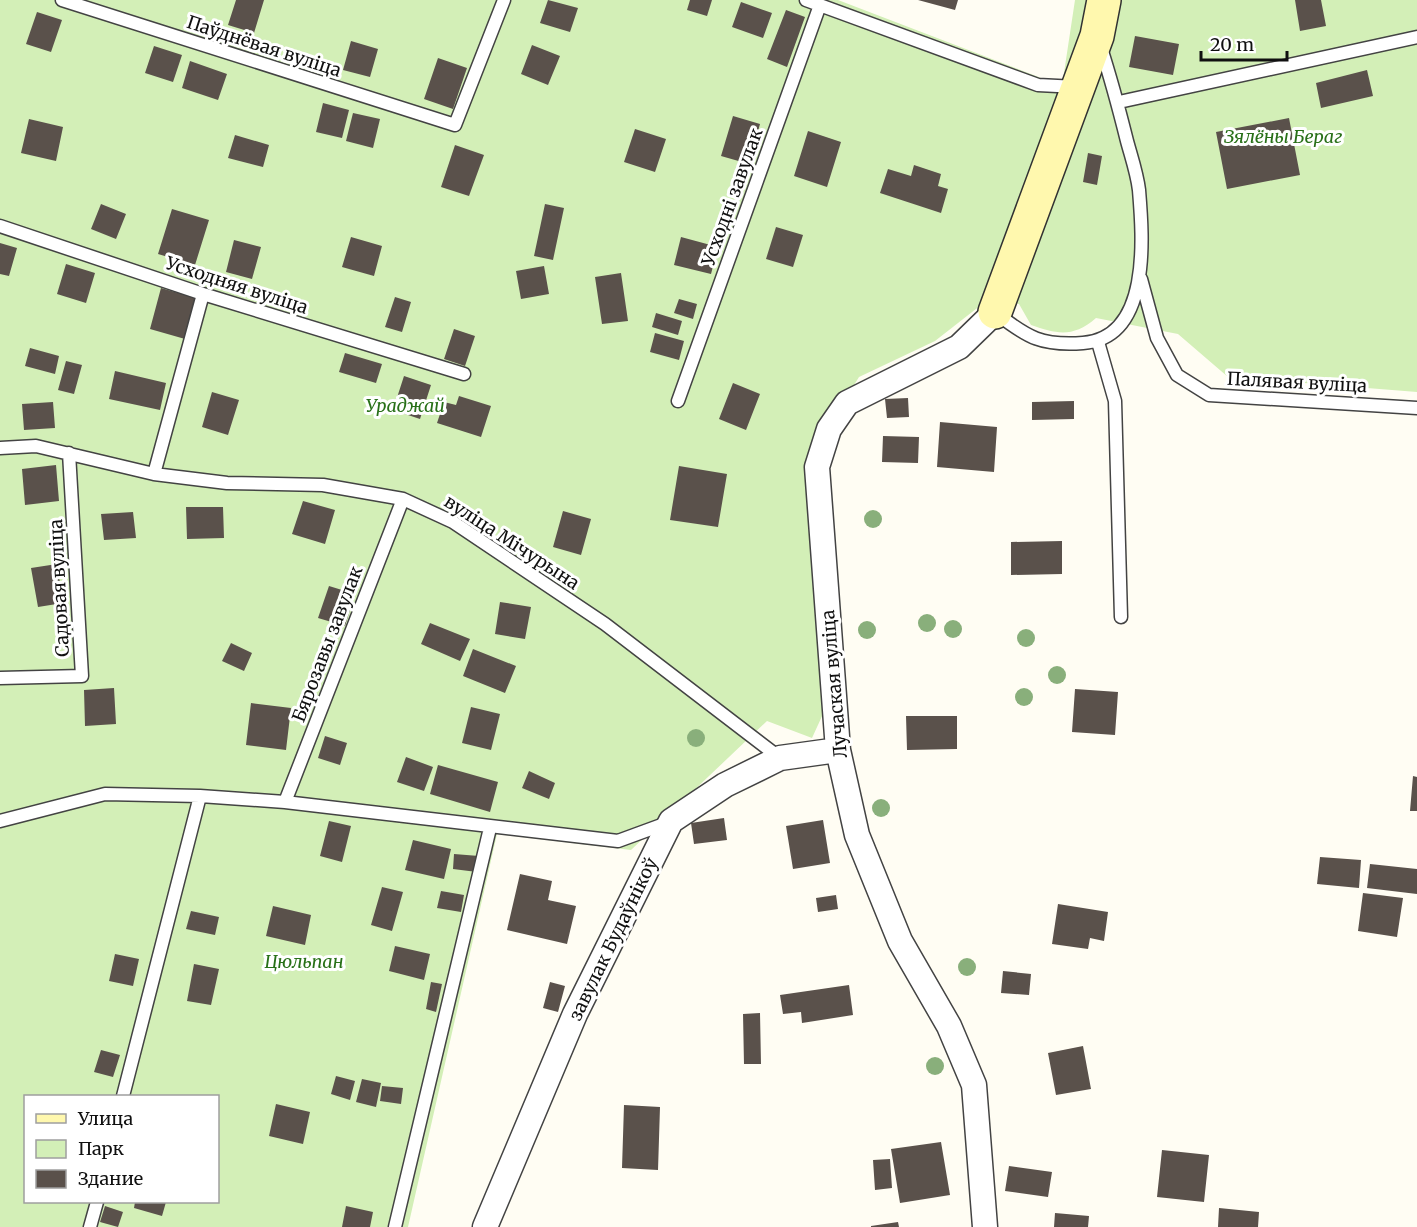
<svg xmlns="http://www.w3.org/2000/svg" width="1417" height="1227" font-family="Merriweather,serif">
  <style>
    .green { fill: #d3efb7; fill-rule: evenodd }
    .building { fill: #5a514b }
    .lines { fill: none; stroke-linecap: round; stroke-linejoin: round }
    .lane-casing { stroke: #434343; stroke-width: 15 }
    .street-casing { stroke: #434343; stroke-width: 27 }
    .secondary-casing { stroke: #323232; stroke-width: 36 }
    .lane { stroke: #fff; stroke-width: 12 }
    .street { stroke: #fff; stroke-width: 24 }
    .secondary { stroke: #fff8ae; stroke-width: 33 }
    .tree { fill: #89af7b }
    .labels { text-anchor: middle; dominant-baseline: central; stroke-width: 6; stroke-linejoin: round; paint-order: stroke }
    .street-label { font-size: 18px; fill: #101010; stroke: #fff }
    .park-label { font-size: 18px; font-style: italic; fill: #287018; stroke: #fff }
  </style>
  <rect width="100%" height="100%" fill="#fffdf3"/>
  <!-- green -->
  <path class="green" d="M0,0H838L1062,86L1075,0H1417V392L1228,377L1178,334L1096,318C1073,338 1057,334 1031,325L1019,304L990,298L935,341L859,377L806,462L823,714L812,738L767,721L631,850L497,834L408,1227H0ZM26,1096H218V1202H26Z"/>
  <!-- building -->
  <path class="building" d="M236,0H264L254,33L228,25Z
    M548,0L578,8L570,32L540,23Z
    M690,0H712L707,16L687,10Z
    M918,0H958L955,10Z
    M1295,0H1321L1326,26L1300,31Z
    M741,2L772,13L763,38L732,27Z
    M786,10L805,17L787,67L767,59Z
    M37,12L62,20L51,52L26,44Z
    M1135,36L1179,44L1173,75L1129,67Z
    M351,41L378,49L370,77L343,70Z
    M532,45L560,56L548,85L521,74Z
    M154,46L182,55L173,82L145,73Z
    M438,58L467,68L453,109L424,99Z
    M190,61L227,74L218,100L182,88Z
    M1367,70L1373,96L1321,108L1316,83Z
    M323,103L349,110L342,138L316,132Z
    M353,113L380,119L373,148L346,141Z
    M733,116L760,124L749,164L721,156Z
    M1289,118L1300,175L1227,189L1216,132Z
    M29,119L63,127L56,161L21,153Z
    M635,129L666,139L655,172L624,162Z
    M808,131L841,142L827,187L794,176Z
    M235,135L269,145L263,167L228,158Z
    M455,145L484,155L469,196L441,187Z
    M1088,153L1102,156L1097,185L1083,182Z
    M914,165L941,174L938,186L948,189L941,213L880,193L888,169L911,176Z
    M101,204L126,214L116,239L91,229Z
    M545,204L564,208L553,260L534,256Z
    M172,209L209,220L195,265L158,254Z
    M776,227L803,235L793,267L766,259Z
    M351,237L382,246L374,276L342,267Z
    M681,237L718,247L711,274L674,265Z
    M234,240L261,247L252,279L226,272Z
    M0,243L17,248L9,276L0,274Z
    M66,264L95,273L86,303L57,294Z
    M544,266L549,294L521,299L516,271Z
    M621,273L628,321L602,324L595,277Z
    M161,288L196,298L185,339L150,329Z
    M395,297L411,302L402,332L385,327Z
    M679,299L697,304L693,319L674,313Z
    M656,313L682,321L678,335L652,327Z
    M454,329L475,336L465,366L444,359Z
    M655,333L684,341L679,360L650,352Z
    M30,348L59,356L55,374L25,366Z
    M345,353L382,364L376,383L339,372Z
    M66,361L82,365L74,394L58,390Z
    M115,371L166,383L160,410L109,399Z
    M404,376L431,385L420,419L393,410Z
    M733,383L760,394L746,430L719,419Z
    M212,392L239,400L228,435L202,427Z
    M459,396L491,406L481,437L437,423L444,402L456,405Z
    M908,398L909,417L887,418L885,399Z
    M1074,401V419L1032,420V402Z
    M53,402L55,428L24,430L22,404Z
    M940,422L997,427L994,472L937,467Z
    M883,436L919,437L918,463L882,462Z
    M56,465L59,501L25,505L22,469Z
    M679,466L727,474L718,527L670,520Z
    M303,501L335,510L325,544L292,534Z
    M186,507H223L224,538L187,539Z
    M563,511L591,519L581,555L553,547Z
    M133,512L136,538L104,540L101,514Z
    M1062,541V574L1011,575V542Z
    M57,564L63,603L38,607L31,568Z
    M329,586L355,594L345,626L318,618Z
    M500,602L531,607L525,639L495,634Z
    M430,623L470,639L460,661L421,644Z
    M231,643L252,653L244,671L222,661Z
    M473,649L516,666L505,693L463,676Z
    M114,688L116,724L85,726L84,690Z
    M1075,689L1118,692L1115,735L1072,732Z
    M251,703L291,708L286,750L246,745Z
    M471,707L500,714L491,750L462,743Z
    M906,716H957V749L907,750Z
    M325,736L347,743L340,765L318,758Z
    M406,757L433,767L424,791L397,782Z
    M438,765L498,782L490,812L430,794Z
    M529,771L555,783L549,799L522,788Z
    M1413,776L1417,777V811H1410Z
    M724,818L727,840L694,844L691,823Z
    M823,820L830,863L793,869L786,826Z
    M329,821L351,826L342,862L320,856Z
    M413,840L451,849L444,879L405,870Z
    M454,854L479,856L477,872L453,869Z
    M1320,857L1361,860L1359,888L1317,884Z
    M1370,864L1417,869V894L1367,888Z
    M520,874L552,881L548,900L576,906L567,944L507,930Z
    M382,887L403,892L392,931L371,925Z
    M441,891L464,895L461,912L437,908Z
    M1363,893L1403,898L1397,937L1358,931Z
    M836,895L838,909L818,912L816,898Z
    M1058,904L1108,912L1104,941L1090,938L1088,949L1052,944Z
    M273,906L311,915L305,945L266,936Z
    M191,911L219,917L215,935L186,929Z
    M395,946L430,954L424,980L389,971Z
    M115,954L139,959L133,986L109,981Z
    M194,964L219,969L211,1005L187,1001Z
    M1003,971L1031,974L1029,995L1001,993Z
    M431,982L442,984L436,1012L426,1009Z
    M550,982L565,986L558,1012L543,1008Z
    M849,985L853,1015L802,1023L801,1012L783,1014L780,995Z
    M760,1013L761,1064H744L743,1014Z
    M1083,1046L1091,1089L1056,1095L1048,1053Z
    M101,1050L120,1055L113,1077L94,1072Z
    M336,1076L355,1081L350,1100L331,1094Z
    M362,1079L381,1083L376,1107L356,1102Z
    M382,1086L403,1088L401,1104L380,1101Z
    M276,1104L310,1112L303,1144L269,1136Z
    M624,1105L660,1107L658,1170L622,1168Z
    M941,1142L950,1195L900,1203L891,1149Z
    M1162,1150L1209,1155L1204,1202L1157,1197Z
    M890,1159L892,1188L875,1190L873,1160Z
    M1009,1166L1052,1172L1048,1197L1005,1191Z
    M135,1202H166L162,1216L134,1208Z
    M105,1206L123,1212L118,1227L100,1222Z
    M346,1206L373,1212L370,1227H342Z
    M1219,1208L1259,1212L1258,1227H1218Z
    M1055,1213L1089,1216L1088,1227H1054Z
    M898,1222L899,1227H871V1226Z"/>
  <g class="lines">
    <defs>
      <path id="lane" d="M62,0L455,125L504,0
        M806,0L1038,85L1077,87
        M1119,102L1417,37
        M0,226L203,294L464,374
        M1141,279L1157,338L1177,375L1209,395L1417,408
        M996,313C1028,338 1042,346 1083,343C1151,338 1143,238 1139,190C1137,173 1131,156 1127,141C1119,109 1111,79 1101,48
        M1098,342L1115,401L1121,617
        M678,401L820,5
        M0,448L36,446L154,474L227,483L323,485L403,499L453,522L605,624L780,758
        M154,474L203,294
        M0,678L82,676L69,453
        M285,802L403,499
        M0,821L105,794L200,796L285,802L618,841L667,823
        M123,1096L200,796
        M90,1227L97,1202
        M395,1227L490,828"/>
      <path id="street" d="M485,1227L575,1014L671,821L725,785L780,758L838,750
        M985,1227L974,1085L949,1026L900,941L857,835L838,750L817,467L829,429L847,403L959,347L995,312"/>
      <path id="secondary" d="M995,312L1097,36L1104,0"/>
    </defs>
    <!-- lane casing -->
    <use href="#lane" class="lane-casing"/>
    <!-- street casing -->
    <use href="#street" class="street-casing"/>
    <!-- secondary casing -->
    <use href="#secondary" class="secondary-casing"/>
    <!-- lane -->
    <use href="#lane" class="lane"/>
    <!-- street -->
    <use href="#street" class="street"/>
    <!-- secondary -->
    <use href="#secondary" class="secondary"/>
  </g>
  <!-- trees -->
  <g class="tree">
    <circle cx="873" cy="519" r="9"/>
    <circle cx="927" cy="623" r="9"/>
    <circle cx="953" cy="629" r="9"/>
    <circle cx="867" cy="630" r="9"/>
    <circle cx="1026" cy="638" r="9"/>
    <circle cx="1057" cy="675" r="9"/>
    <circle cx="1024" cy="697" r="9"/>
    <circle cx="696" cy="738" r="9"/>
    <circle cx="881" cy="808" r="9"/>
    <circle cx="967" cy="967" r="9"/>
    <circle cx="935" cy="1066" r="9"/>
  </g>
  <g class="labels">
    <!-- street labels -->
    <g class="street-label">
      <text transform="translate(264 46) rotate(18)">Паўднёвая вуліца</text>
      <text transform="translate(732 197) rotate(-70)">Усходні завулак</text>
      <text transform="translate(237 285) rotate(18)">Усходняя вуліца</text>
      <text transform="translate(1297 382) rotate(3)">Палявая вуліца</text>
      <text transform="translate(512 542) rotate(33)">вуліца Мічурына</text>
      <text transform="translate(59 588) rotate(-93)">Садовая вуліца</text>
      <text transform="translate(327 644) rotate(-69)">Бярозавы завулак</text>
      <text transform="translate(834 684) rotate(-95)">Лучаская вуліца</text>
      <text transform="translate(613 939) rotate(-64)">завулак Будаўнікоў</text>
    </g>
    <!-- park labels -->
    <g class="park-label">
      <text x="1283" y="136">Зялёны Бераг</text>
      <text x="405" y="405">Ураджай</text>
      <text x="304" y="961">Цюльпан</text>
    </g>
  </g>
  <!-- legend -->
  <rect x="24" y="1095" width="195" height="108" fill="#ffffff" stroke="#9f9f9f" stroke-width="1.5"/>
  <rect x="36" y="1114" width="30" height="9" fill="#fff8ae" stroke="#9f9f9f" stroke-width="1.5"/>
  <text x="78" y="1125" font-size="18" fill="#101010">Улица</text>
  <rect x="36" y="1140" width="30" height="18" fill="#d3efb7" stroke="#9f9f9f" stroke-width="1.5"/>
  <text x="78" y="1155" font-size="18" fill="#101010">Парк</text>
  <rect x="36" y="1170" width="30" height="18" fill="#5a514b" stroke="#9f9f9f" stroke-width="1.5"/>
  <text x="78" y="1185" font-size="18" fill="#101010">Здание</text>
  <!-- scale -->
  <path d="M1201 51v9h86v-9" fill="none" stroke="#101010" stroke-width="3"/>
  <text x="1210" y="51" font-size="18" fill="#101010" stroke="#ffffff" stroke-width="4.5" paint-order="stroke">20 m</text>
</svg>
